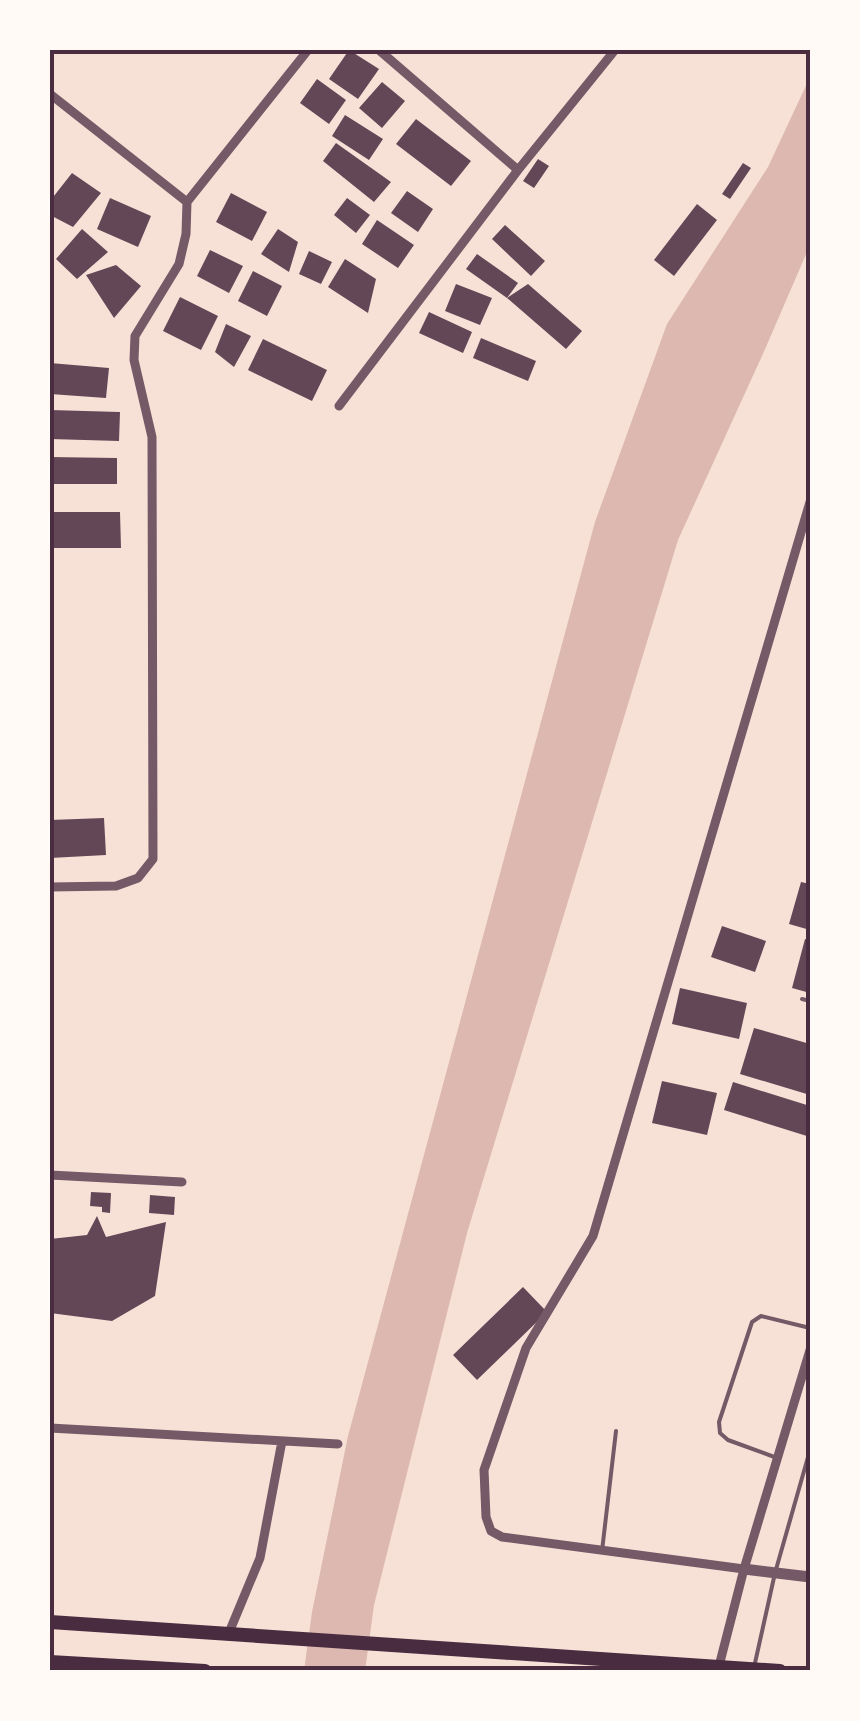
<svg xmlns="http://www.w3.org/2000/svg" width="860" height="1721" font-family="'Asap Condensed',sans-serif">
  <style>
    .water { fill: #dcb8b0 }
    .building { fill: #644757 }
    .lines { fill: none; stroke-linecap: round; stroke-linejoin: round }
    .service { stroke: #755966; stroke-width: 4 }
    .minor { stroke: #755966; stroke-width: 9 }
    .tertiary { stroke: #755966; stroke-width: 11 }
    .trunk { stroke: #4a2c40; stroke-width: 14 }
    .neatline { fill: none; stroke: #4a2c40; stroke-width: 4 }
  </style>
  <rect width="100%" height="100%" fill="#f7e1d7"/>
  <!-- water -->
  <path class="water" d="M810,77V245L766,347L678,540L467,1233L374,1605L365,1671H304L312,1612L348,1436L595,522L667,324L768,167Z"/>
  <!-- building -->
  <path class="building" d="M349,50L379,69L358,99L329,79Z
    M317,79L346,100L329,124L300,103Z
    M382,82L405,101L382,128L359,108Z
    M345,115L383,139L369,160L332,136Z
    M416,119L471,161L451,186L396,144Z
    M336,143L391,182L374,202L323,161Z
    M538,159L549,166L534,188L523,181Z
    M743,163L751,168L730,199L722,194Z
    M72,173L101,193L73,227L50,215V201Z
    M407,191L433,209L418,232L391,213Z
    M231,193L267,212L252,241L216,222Z
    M110,198L151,216L138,247L97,229Z
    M347,198L370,215L356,233L334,215Z
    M697,204L717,220L674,276L654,260Z
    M377,220L414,245L398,268L362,244Z
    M505,225L545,261L531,276L492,239Z
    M82,229L108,252L77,279L56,259Z
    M278,229L298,242L289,272L261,254Z
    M210,250L243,266L229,293L197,276Z
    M309,251L332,262L321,284L299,274Z
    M477,254L518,283L507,298L466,269Z
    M345,259L376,279L368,313L328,287Z
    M116,265L141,286L114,318L86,275Z
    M253,271L282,286L267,316L238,301Z
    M456,284L492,298L480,325L445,311Z
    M528,284L582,331L566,349L507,298Z
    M180,297L218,316L201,350L163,331Z
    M429,312L472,332L463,353L419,333Z
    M226,324L251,336L234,367L215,352Z
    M481,338L536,361L528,381L473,358Z
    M263,339L327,370L312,401L248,370Z
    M50,363L109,368L106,398L50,394Z
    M50,410L120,412L119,441L50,439Z
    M50,457L117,458V484H50Z
    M50,512H120L121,548H50Z
    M104,818L106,855L50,858V820Z
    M801,882L810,884V930L789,924Z
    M722,926L766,941L755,972L711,957Z
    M805,939L810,940V993L792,988Z
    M680,988L747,1003L739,1039L672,1024Z
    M754,1028L810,1044V1095L740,1074Z
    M662,1081L717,1093L707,1135L652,1123Z
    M733,1082L810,1106V1137L724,1110Z
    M91,1192L111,1193L110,1213L102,1212V1207L90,1206Z
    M150,1195L175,1197L174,1215L149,1213Z
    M97,1216L106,1237L166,1222L155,1296L112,1321L50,1313V1239L87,1235Z
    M523,1287L547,1312L477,1380L453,1355Z"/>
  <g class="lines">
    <!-- service -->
    <path class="service" d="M802,999L810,1001
      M777,1458L728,1440L720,1433L719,1422L752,1322L761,1316L810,1328
      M602,1551L616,1431
      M755,1663L775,1573L810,1450"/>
    <!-- minor -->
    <path class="minor" d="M379,50L518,170
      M50,94L187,202
      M339,406L518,170L615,50
      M50,887L116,886L138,878L153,859L152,437L134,360L135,336L179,264L186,234L187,202L308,50
      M50,1175L182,1182
      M50,1428L338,1444
      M744,1569L502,1537L491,1531L486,1517L484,1470L526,1348L593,1236L810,502
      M228,1635L260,1558L282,1441
      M719,1666L744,1569L810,1350"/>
    <!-- tertiary -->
    <path class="tertiary" d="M744,1569L810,1577"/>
    <!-- trunk -->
    <path class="trunk" d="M50,1622L780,1671
      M50,1662L205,1671"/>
  </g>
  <!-- border -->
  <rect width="860" height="1721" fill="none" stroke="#fffaf5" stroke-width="105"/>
  <rect x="52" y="52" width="756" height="1616" class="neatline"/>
</svg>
